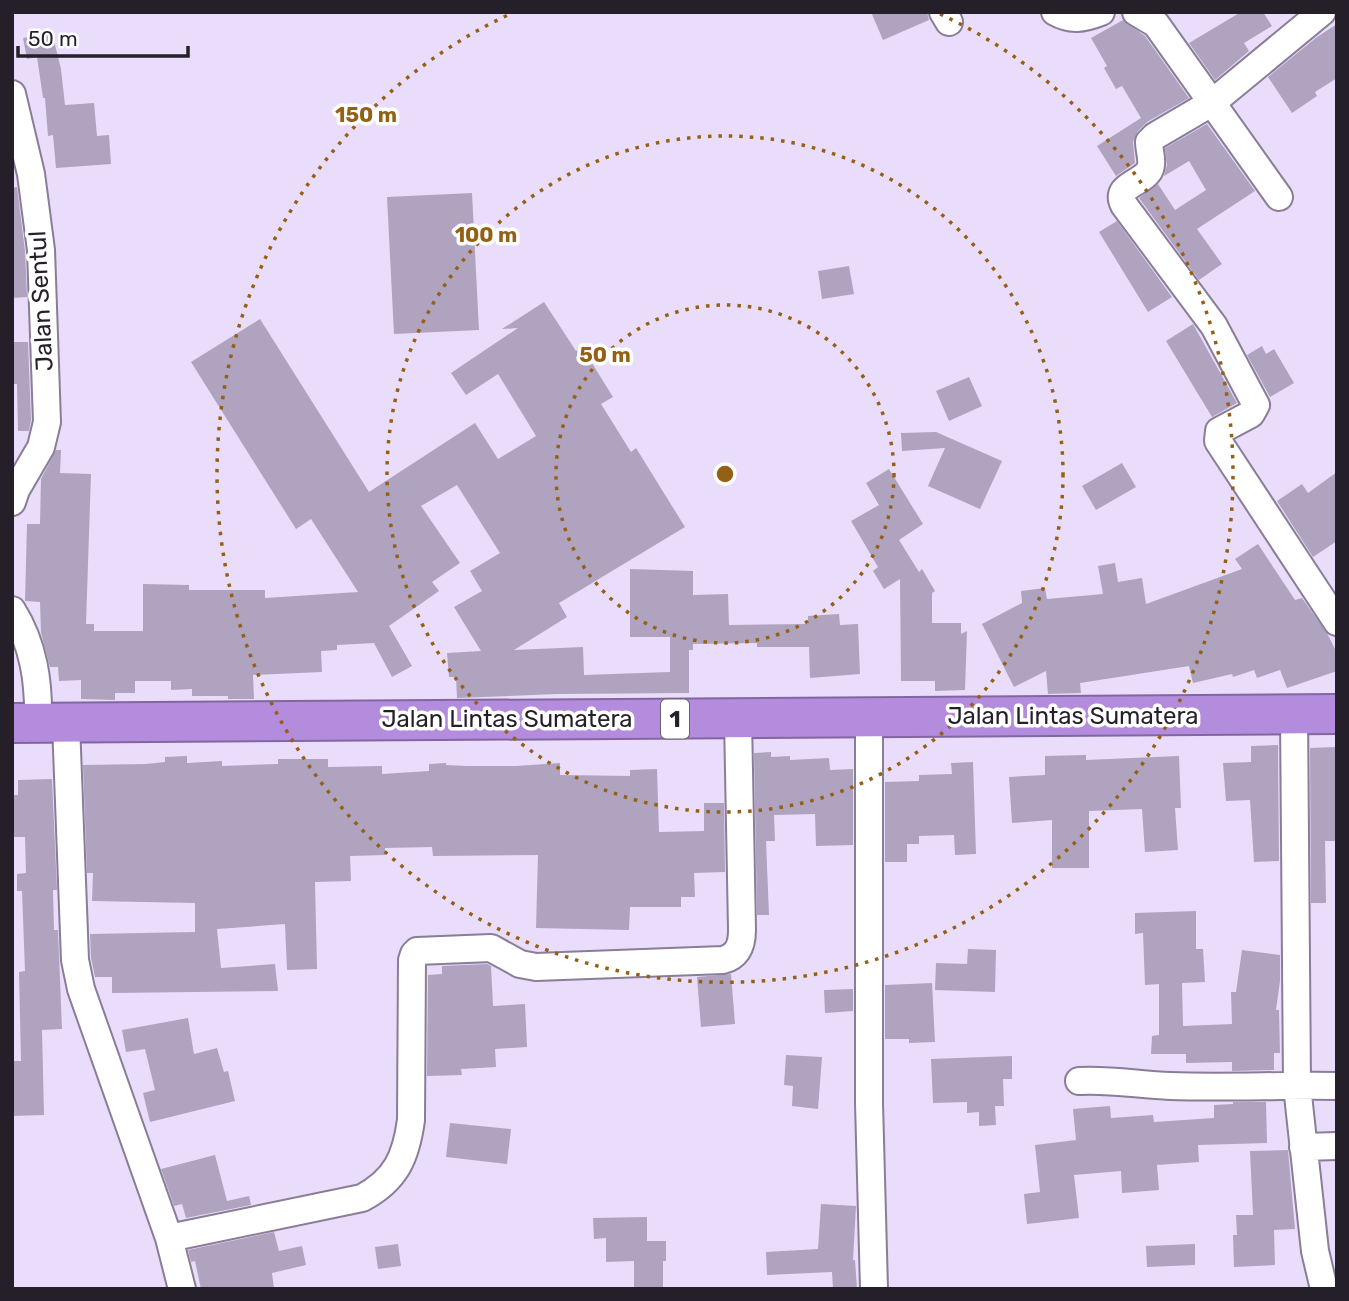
<svg xmlns="http://www.w3.org/2000/svg" width="1349" height="1301" font-family="Rubik,sans-serif">
  <style>
    .building { fill: #b0a3bf }
    .lines { fill: none; stroke-linecap: round; stroke-linejoin: round }
    .minor-casing { stroke: #897d98; stroke-width: 30 }
    .highway-casing { stroke: #82669f; stroke-width: 42 }
    .minor { stroke: #fff; stroke-width: 26 }
    .highway { stroke: #b48cde; stroke-width: 38 }
    .ring { fill: none; stroke: #946014; stroke-width: 3.5; stroke-dasharray: 3.5 7 }
    .labels { text-anchor: middle; dominant-baseline: central; stroke-width: 7; stroke-linejoin: round; paint-order: stroke }
    .shield { fill: #fff; stroke: #666269; stroke-width: 2 }
    .shield-label { font-size: 23px; font-weight: bold; fill: #241f29 }
    .street-label { font-size: 24px; fill: #241f29; stroke: #fff }
    .centre { fill: #946014; stroke: #fff; stroke-width: 3.5 }
    .ring-label { font-size: 21px; text-anchor: middle; font-weight: bold; fill: #946014; stroke: #fff; stroke-width: 7; stroke-linejoin: round; paint-order: stroke }
  </style>
  <rect width="100%" height="100%" fill="#eaddfb"/>
  <!-- building -->
  <path class="building" d="M871,12H927L929,20L883,40Z
    M1241,12H1263L1272,26L1244,43L1249,51L1215,80L1189,43Z
    M1123,20L1145,36L1189,98L1147,122L1138,131L1133,142L1135,163L1116,176L1097,146L1141,118L1122,86L1116,89L1104,68L1107,66L1091,38Z
    M1337,24V78L1315,92L1317,96L1292,113L1268,77L1317,37Z
    M52,33L61,69L65,105L94,103L97,136L109,135L111,164L56,168L53,135L48,136L45,98H43L37,57L27,59L23,38Z
    M1207,124L1255,191L1197,229L1222,264L1199,280L1139,198L1158,184L1175,210L1206,190L1189,161L1164,176L1167,165L1165,148Z
    M17,187L25,251L27,297L12,298V188Z
    M472,193L479,330L394,334L387,197Z
    M1117,221L1172,297L1148,312L1099,232Z
    M849,266L854,294L822,299L818,271Z
    M544,302L576,351L582,347L613,397L601,404L631,452L636,448L685,527L559,603L567,617L514,650L583,647L584,675L670,672V637H630V569L693,571V595L728,594L729,625L808,624V616L839,614L840,625L858,624L860,674L810,678L809,647H757V643L693,644V650H689V693L557,694L457,698L456,677H449L447,653L481,651L454,607L482,591L470,571L500,553L457,485L421,506L460,563L432,582L439,591L389,626L412,666L392,677L374,643L337,645V650L321,651L322,672L253,675L254,699H228V696H192V689L171,690V681H135V693H115V700L81,699V680L59,681L58,667H50L41,633L40,602L25,601L27,524H40L41,479L56,450H61L60,473L91,474L86,624H94V631H143V584L189,585V590H265V598L358,592L311,519L296,529L191,362L260,319L369,492L475,423L498,459L536,436L498,374L466,395L451,373L518,328L502,329Z
    M1193,324L1237,403L1212,417L1166,341Z
    M12,342H28L31,420L29,431H18L17,384H13Z
    M1262,346L1266,354L1274,349L1294,383L1270,397L1247,355Z
    M969,377L982,406L949,421L936,391Z
    M936,432L1002,461L980,509L928,486L945,448L902,451L901,433Z
    M1122,463L1136,487L1096,510L1082,486Z
    M889,469L923,524L899,540L919,572L922,569L935,591L932,593V623H961V634L967,631L965,690L935,691V681H901L900,579L884,589L873,571L878,567L851,521L879,505L866,483Z
    M1337,472V541L1313,557L1277,501L1302,484L1308,493Z
    M1258,544L1295,600L1302,598L1327,633L1337,653V671L1287,688L1280,670L1257,678L1254,670L1233,677L1232,674L1193,683L1189,666L1080,683L1081,693L1048,694L1046,671L1014,687L982,624L1022,603L1021,591L1045,588L1047,599L1103,594L1098,566L1115,563L1118,582L1142,578L1146,604L1242,569L1235,559Z
    M1278,745L1279,861L1254,862L1250,800L1226,801L1223,763L1251,762V746Z
    M1337,747V841H1325L1326,903H1311L1310,748Z
    M771,752V757L790,756V760L829,758L830,770L853,769V845L816,846L815,814L774,815L775,841H766L769,915H757L754,753Z
    M1086,755V760L1179,756L1181,808H1175L1178,850L1145,852L1142,809L1089,811V868H1052V820L1012,823L1009,777L1045,775V756Z
    M187,756V763L222,761V766L278,764V759H328V767L382,766V774L429,771V764L446,763V765L467,766H516L560,763V775L630,776V770L657,769L659,832L704,831V803H724L725,872L694,873L695,897H681V907H630L629,930L536,928L538,855L433,856L432,847L385,848V855L350,856L351,881L315,882L317,969L287,970L285,924L217,929L221,968L275,964L278,991L112,993V977H95L91,958L90,934L195,932V903L92,901L93,873H87L83,765L146,764L165,762V757Z
    M973,762L976,854L955,855L954,835L919,836V844H907V862H885V782L919,781V775L952,774L951,763Z
    M52,779L57,890H53L54,930H58L62,1029L42,1030L44,1115L12,1116V1061H21L19,972L25,971L22,891H17V874L26,873L25,837H12V795H18V780Z
    M1196,911V949H1203L1205,982L1182,983L1183,1026L1232,1024L1231,992H1236L1242,950L1280,955V981L1276,1010H1279L1280,1053H1274V1070L1232,1071V1062L1186,1063V1054H1151L1152,1036L1159,1035V984L1145,985L1143,933L1135,934V913Z
    M968,949L996,950L995,992L935,990L936,963L967,964Z
    M487,964L491,966L493,1006L525,1004L527,1047L495,1049L496,1067L461,1069L462,1075L427,1076L428,975L442,974V966Z
    M731,974L735,1024L701,1027L697,977Z
    M932,983L935,1042L909,1043V1039H885V985Z
    M853,989V1011L825,1013L824,990Z
    M188,1018L194,1054L217,1048L224,1072L228,1071L235,1101L150,1122L143,1093L155,1090L145,1049L126,1052L122,1030Z
    M786,1055L822,1057L818,1109L792,1106L793,1086L784,1085Z
    M1012,1056V1079H1003L1004,1106H995L996,1125L979,1126V1112L967,1113V1102L933,1103L931,1059Z
    M1233,1102H1266L1267,1143L1198,1145L1199,1162L1157,1165L1159,1190L1122,1193L1121,1171L1074,1175L1079,1218L1027,1224L1024,1194L1040,1192L1035,1145L1076,1140L1073,1109L1110,1106L1111,1118L1153,1115L1154,1122L1214,1118V1105L1233,1104Z
    M450,1123L511,1129L507,1164L446,1157Z
    M1288,1150L1295,1229L1274,1230L1275,1265L1234,1267L1233,1235H1237L1236,1215H1253L1250,1151Z
    M215,1155L227,1201L249,1196L251,1205L186,1218L182,1204L174,1206L161,1169Z
    M821,1204L856,1206L853,1260H855L857,1289H833L832,1272L767,1275L766,1252L818,1249Z
    M647,1217V1241H666V1261H663V1289H634V1261L606,1262V1238L594,1239L593,1218Z
    M274,1232L279,1251L302,1246L306,1265L272,1273L274,1289H201L195,1261L191,1262L188,1250Z
    M398,1244L401,1266L378,1269L375,1247Z
    M1195,1244V1265L1147,1267L1146,1246Z"/>
  <g class="lines">
    <defs>
      <path id="minor" d="M943,12L949,22
        M1055,12C1071,21 1083,19 1101,12
        M1136,12L1156,24L1279,197
        M1322,12L1213,102L1155,136L1149,142C1149,151 1154,163 1149,171C1141,184 1114,185 1124,205L1214,326L1256,405L1251,414L1219,431L1218,441L1337,622
        M12,94L31,174L41,250L47,422L41,447L16,490L12,502
        M12,610C34,645 39,682 38,723
        M1294,714L1297,1086L1315,1251L1324,1289
        M869,718V1103L874,1289
        M66,723L75,960L81,989L169,1238L182,1289
        M1079,1081C1110,1079 1140,1085 1170,1086C1226,1088 1281,1085 1337,1086
        M1303,1147L1337,1146
        M169,1238L362,1198C396,1180 406,1157 411,1120L412,960L414,954L417,951L491,948L520,964L536,967L723,960C738,956 742,945 742,930L738,718"/>
      <path id="highway" d="M12,723L1337,714"/>
    </defs>
    <!-- minor casing -->
    <use href="#minor" class="minor-casing"/>
    <!-- highway casing -->
    <use href="#highway" class="highway-casing"/>
    <!-- minor -->
    <use href="#minor" class="minor"/>
    <!-- highway -->
    <use href="#highway" class="highway"/>
  </g>
  <!-- distance rings -->
  <g class="ring">
    <circle cx="725" cy="474" r="169"/>
    <circle cx="725" cy="474" r="338"/>
    <path d="M940 14A508 508 0 1 1 510 14"/>
  </g>
  <g class="labels">
    <!-- shield labels -->
    <rect class="shield" x="661" y="699.5" width="28" height="39" rx="5"/>
    <g class="shield-label">
      <text x="675" y="719">1</text>
    </g>
    <!-- street labels -->
    <g class="street-label">
      <text transform="translate(41 301) rotate(-93)">Jalan Sentul</text>
      <text x="1073" y="716">Jalan Lintas Sumatera</text>
      <text x="507" y="719">Jalan Lintas Sumatera</text>
    </g>
  </g>
  <circle cx="725" cy="474" r="10" class="centre"/>
  <g class="ring-label">
    <text x="366" y="122">150 m</text>
    <text x="486" y="242">100 m</text>
    <text x="605" y="362">50 m</text>
  </g>
  <!-- border -->
  <rect width="1349" height="1301" fill="none" stroke="#241f29" stroke-width="28"/>
  <!-- scale -->
  <path d="M18 46v10h170v-10" fill="none" stroke="#241f29" stroke-width="3.5"/>
  <text x="28" y="46" font-size="21" fill="#241f29" stroke="#ffffff" stroke-width="5" paint-order="stroke">50 m</text>
</svg>
